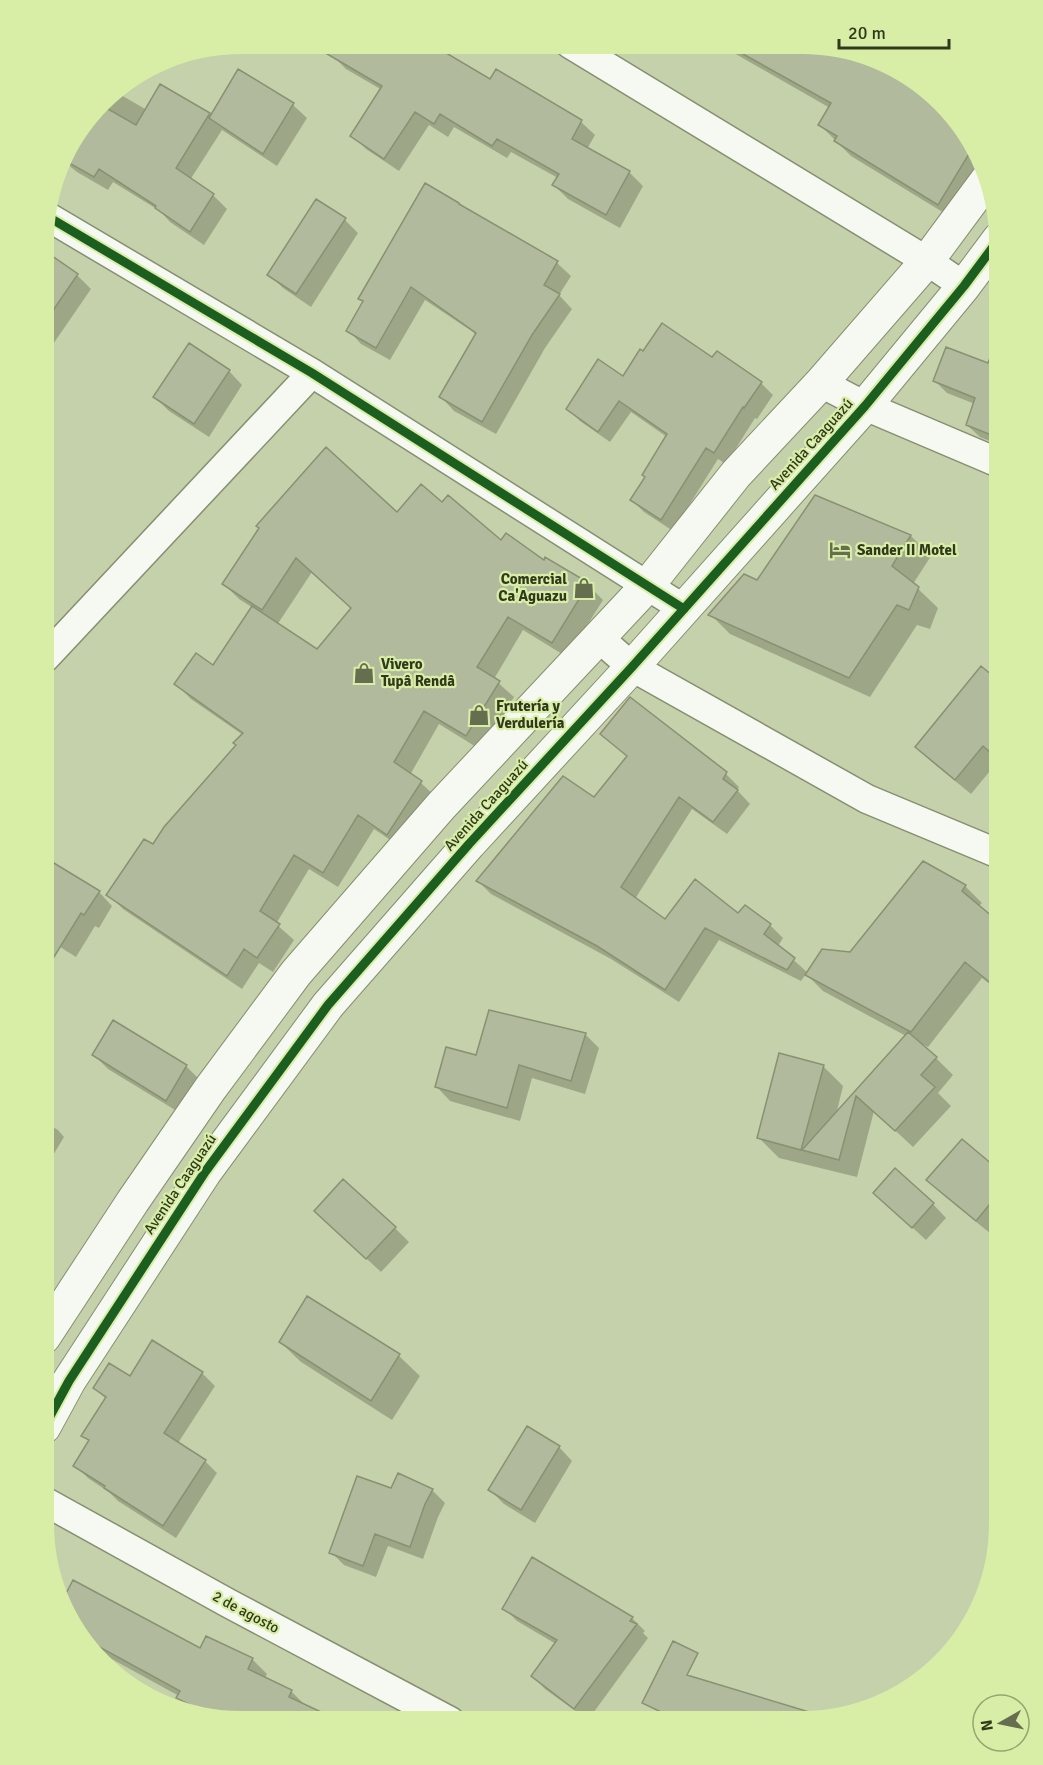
<svg xmlns="http://www.w3.org/2000/svg" width="1043" height="1765" font-family="Signika,sans-serif">
  <style>
    .shadow { fill: #0003; fill-rule: evenodd }
    .building { fill: #b1ba9c; stroke: #889172; stroke-width: 1.5 }
    .lines { fill: none; stroke-linecap: round; stroke-linejoin: round }
    .street-casing { stroke: #868f70; stroke-width: 31 }
    .secondary-casing { stroke: #868f70; stroke-width: 35 }
    .street { stroke: #f6f8f2; stroke-width: 28 }
    .secondary { stroke: #f6f8f2; stroke-width: 33 }
    .cycleway-casing { stroke: #d8eea6; stroke-width: 13 }
    .cycleway { stroke: #1b5e20; stroke-width: 9 }
    .labels { text-anchor: middle; dominant-baseline: central; stroke-width: 4.5; stroke-linejoin: round; paint-order: stroke }
    .street-label { font-size: 15px; fill: #31391d; stroke: #d8eea6 }
    .poi-label { font-size: 15px; font-weight: bold; fill: #31391d; stroke: #d8eea6; text-anchor: start }
  </style>
  <rect width="100%" height="100%" fill="#c5d1aa"/>
  <!-- shadow -->
  <path class="shadow" d="M339,44H428L491,81L581,122L595,135L587,149L629,172L643,186L620,228L568,199L554,185L558,178L511,152L507,158L454,127L448,137L429,125L399,171L366,149L352,135L382,90L346,69L332,55Z
    M720,45H828L922,85L985,166L954,219L851,156L820,125L830,108Z
    M114,91L147,110L209,115L211,117L293,105L307,118L277,166L222,130L190,180L213,195L227,209L204,245L170,222L160,211L113,182L108,190L77,172L62,160L64,153L111,93Z
    M462,208L557,263L571,276L559,295L572,309L545,348L496,434L454,411L441,397L476,336L473,332L425,300L390,360L361,344L348,330L364,302L360,298Z
    M345,220L358,233L311,307L283,288L269,274Z
    M45,253L77,275L91,289L49,350L45,347Z
    M713,359L761,383L773,395L757,419L755,418L726,464L718,459L673,531L644,512L632,500L647,477L667,437L631,412L610,442L580,421L568,409L624,378Z
    M988,365L999,376V445L980,437L967,425L975,404L947,393L935,381Z
    M229,371L242,385L209,437L169,411L155,397Z
    M815,497L911,536L931,556L913,584L938,608L930,629L917,625L870,697L730,634L710,614L757,582Z
    M442,504L502,542L588,585L603,600L567,657L523,630L494,679L514,697L481,750L439,724L410,775L421,783L436,797L402,848L374,829L338,887L309,869L276,924L294,940L273,972L259,963L242,989L123,909L108,894L153,846L238,745L243,735L191,699L176,684L214,667L253,608L239,599L224,584L397,514ZM312,572L352,608L317,651L277,625Z
    M981,668L999,683V760L971,794L932,762L917,747Z
    M630,699L726,774L739,787L737,790L750,804L727,834L692,809L635,899L665,921L738,915L746,907L770,925L783,938L778,946L808,973L851,953L923,863L965,886L982,903L978,907L999,924V991L982,978L928,1047L922,1044L953,1075L938,1093L951,1106L913,1147L874,1111L857,1177L779,1158L759,1138L823,1066L843,1086L836,1115L906,1036L823,991L806,974L801,981L719,940L679,1002L611,959L491,894L478,881L595,799L628,757L602,734Z
    M99,892L112,906L99,928L95,926L76,957L44,937Z
    M585,1034L599,1048L585,1094L532,1078L520,1121L450,1101L437,1087Z
    M94,1055L186,1066L200,1080L180,1113L108,1069Z
    M44,1122L58,1130L64,1137L49,1162L44,1159Z
    M962,1141L999,1172V1223L991,1234L942,1194L929,1180Z
    M933,1204L946,1218L926,1240L889,1206Z
    M330,1225L395,1228L409,1242L381,1272Z
    M308,1298L399,1356L420,1376L392,1420L301,1362L280,1342Z
    M153,1342L202,1373L215,1386L178,1443L205,1461L217,1473L176,1538L118,1501L110,1493L88,1478L75,1465L90,1442L83,1435L106,1399L95,1388L130,1378Z
    M559,1447L572,1461L535,1523L504,1504L490,1490Z
    M392,1490H432L445,1503L438,1517L423,1559L388,1546L376,1577L344,1565L331,1552Z
    M62,1604L201,1650L252,1659L267,1674L265,1678L291,1691L306,1706L333,1720H216L188,1709L178,1698L179,1696L99,1652Z
    M504,1608L632,1618L645,1631L643,1633L648,1638L588,1720L545,1689L533,1676L556,1644L517,1621Z
    M690,1678L819,1716L821,1718L802,1721H680L677,1718Z"/>
  <!-- building -->
  <path class="building" d="M310,44H431L490,79L496,69L582,120L572,139L630,171L606,215L552,185L559,174L497,139L492,146L440,114L434,124L415,112L384,159L350,136L382,86Z
    M727,45H828L922,85L972,149L938,205L834,141L837,136L818,125L831,103Z
    M238,69L294,103L263,154L209,118Z
    M160,84L210,113L176,168L214,194L190,232L155,208L156,206L99,169L94,177L62,159L64,153L101,105L136,125Z
    M425,183L459,203V204L558,261L544,285L560,294L532,335L482,422L439,397L476,333L411,287L376,348L346,331L363,301L358,299Z
    M316,199L346,218L296,294L267,275Z
    M45,251L78,274L45,322Z
    M662,323L712,357L717,351L762,382L744,408L743,407L714,453L706,448L661,520L630,500L645,477L642,475L667,434L619,401L598,432L566,409L598,359L623,376L640,349L643,351Z
    M996,342H999V438L966,425L975,398L933,381L946,347L988,363Z
    M189,343L230,370L194,424L153,397Z
    M326,447L397,512L421,484L442,502L448,495L501,540L506,533L544,560L545,557L589,583L552,643L508,617L477,667L500,681L466,736L424,711L394,762L422,781L387,835L358,815L323,873L294,855L260,911L280,924L257,958L244,949L227,976L106,895L144,839L153,844L164,827L236,745L233,743L243,733L174,684L196,653L213,665L252,606L317,649L351,608L296,558L262,610L222,584L259,528L256,526Z
    M815,495L911,535L892,566L919,587L909,610L897,605L849,678L708,615L744,574L757,580Z
    M981,666L999,681V760L983,746L955,780L915,747Z
    M630,697L727,772L723,779L738,790L713,822L679,797L621,887L665,919L695,879L738,913L745,905L771,924L764,934L795,958L787,970L705,928L665,990L597,946L476,881L563,776L594,797L627,756L600,734Z
    M44,857L100,891L84,915L81,913L44,973Z
    M923,861L966,885L962,891L999,922V990L965,962L911,1032L805,975L822,949L850,952Z
    M489,1010L586,1033L571,1081L519,1065L507,1108L435,1087L446,1047L476,1055Z
    M113,1020L187,1065L166,1101L92,1055Z
    M908,1032L937,1057L921,1075L935,1087L895,1131L856,1096L839,1160L802,1150Z
    M779,1053L824,1065L801,1150L757,1138Z
    M962,1139L999,1170V1193L976,1221L926,1180Z
    M895,1168L934,1203L912,1228L873,1193Z
    M343,1179L396,1227L366,1259L314,1211Z
    M307,1296L400,1354L371,1401L279,1342Z
    M152,1340L203,1372L164,1433L206,1460L163,1526L104,1488L105,1486L73,1466L89,1440L81,1436L106,1397L93,1388L109,1363L130,1376Z
    M527,1426L560,1446L521,1510L488,1490Z
    M398,1473L433,1489L425,1504L410,1547L375,1534L363,1566L329,1553L357,1476L391,1488Z
    M532,1557L633,1617L630,1621L637,1624L574,1709L531,1676L557,1640L502,1609Z
    M73,1580L200,1648L206,1636L253,1658L248,1669L292,1690L289,1697L338,1720H221L176,1698L180,1691L92,1643L61,1603Z
    M673,1641L698,1653L687,1675L816,1714L815,1719L802,1721H680L642,1703Z"/>
  <g class="lines">
    <defs>
      <path id="street" d="M570,44L927,261L964,286
        M45,215L312,373L684,609
        M821,383L865,406L999,463
        M599,638L632,667L867,799L999,854
        M45,658L312,373
        M44,1501L228,1603L450,1721"/>
      <path id="secondary" d="M44,1337L133,1201L210,1089L296,973L441,806L648,585L736,474L821,383L927,261L987,180
        M44,1427L69,1381L205,1172L328,1005L469,844L632,667L865,406L964,286L999,239"/>
    </defs>
    <!-- street casing -->
    <use href="#street" class="street-casing"/>
    <!-- secondary casing -->
    <use href="#secondary" class="secondary-casing"/>
    <!-- street -->
    <use href="#street" class="street"/>
    <!-- secondary -->
    <use href="#secondary" class="secondary"/>
    <defs>
      <path id="cycleway" d="M45,215L312,373L684,609
        M44,1427L69,1381L205,1172L328,1005L469,844L632,667L865,406L964,286L999,239"/>
    </defs>
    <!-- cycleway casing -->
    <use href="#cycleway" class="cycleway-casing"/>
    <!-- cycleway -->
    <use href="#cycleway" class="cycleway"/>
  </g>
  <!-- icons -->
  <defs>
    <symbol id="hotel-bare" viewBox="-9 -9 18 18"><path d="M-6-4.5h1.5V1H6V5H4.5V3h-9V5H-6ZM-4 0a1.8 1.8 0 1 1 3.6 0ZM.5 0V-2.5h3Q6-2.5 6 0Z" fill="#656e4e" stroke="#d8eea6" stroke-width="2.5" paint-order="stroke"/></symbol>
    <symbol id="shop-bare" viewBox="-9 -9 18 18"><path d="M-5-2.5h2.3a2.7 3.5 0 0 1 5.4 0H5L5.5 6h-11ZM-1.5-2.5h3a1.5 2.3 0 0 0-3 0Z" fill="#656e4e" stroke="#d8eea6" stroke-width="2.5" paint-order="stroke"/></symbol>
  </defs>
  <g fill-rule="evenodd">
    <use href="#hotel-bare" x="825" y="535" width="30" height="30"/>
    <use href="#shop-bare" x="569" y="573" width="30" height="30"/>
    <use href="#shop-bare" x="349" y="658" width="30" height="30"/>
    <use href="#shop-bare" x="464" y="700" width="30" height="30"/>
  </g>
  <g class="labels">
    <!-- street labels -->
    <g class="street-label">
      <text transform="translate(811 444) rotate(-48)">Avenida Caaguazú</text>
      <text transform="translate(486 805) rotate(-48)">Avenida Caaguazú</text>
      <text transform="translate(180 1184) rotate(-56)">Avenida Caaguazú</text>
      <text transform="translate(246 1612) rotate(28)">2 de agosto</text>
    </g>
    <!-- poi labels -->
    <g class="poi-label">
      <text x="857" y="550">Sander II Motel</text>
      <text x="567" y="579" text-anchor="end">Comercial<tspan x="567" dy="17">Ca'Aguazu</tspan></text>
      <text x="381" y="664">Vivero<tspan x="381" dy="17">Tupâ Rendâ</tspan></text>
      <text x="496" y="706">Frutería y<tspan x="496" dy="17">Verdulería</tspan></text>
    </g>
  </g>
  <!-- crop -->
  <path d="M0 0H1043V1765H0ZM241 54H802A187 187 0 0 1 989 241V1524A187 187 0 0 1 802 1711H241A187 187 0 0 1 54 1524V241A187 187 0 0 1 241 54Z" fill="#d8eea6" fill-rule="evenodd"/>
  <!-- north arrow -->
  <g transform="translate(1001 1723) rotate(261)"><circle r="28" fill="#d8eea6" stroke="#95a66f" stroke-width="1.5"/>
  <path d="M0-4.5L10 22L0 15L-10 22Z" fill="#656e4e"/>
  <text y="-9" font-size="16" font-weight="bold" text-anchor="middle" fill="#31391d">N</text>
  </g>
  <!-- scale -->
  <path d="M839 39v9h110v-9" fill="none" stroke="#31391d" stroke-width="3"/>
  <text x="848" y="39" font-size="18" fill="#31391d" stroke="#d8eea6" stroke-width="4.5" paint-order="stroke">20 m</text>
</svg>
